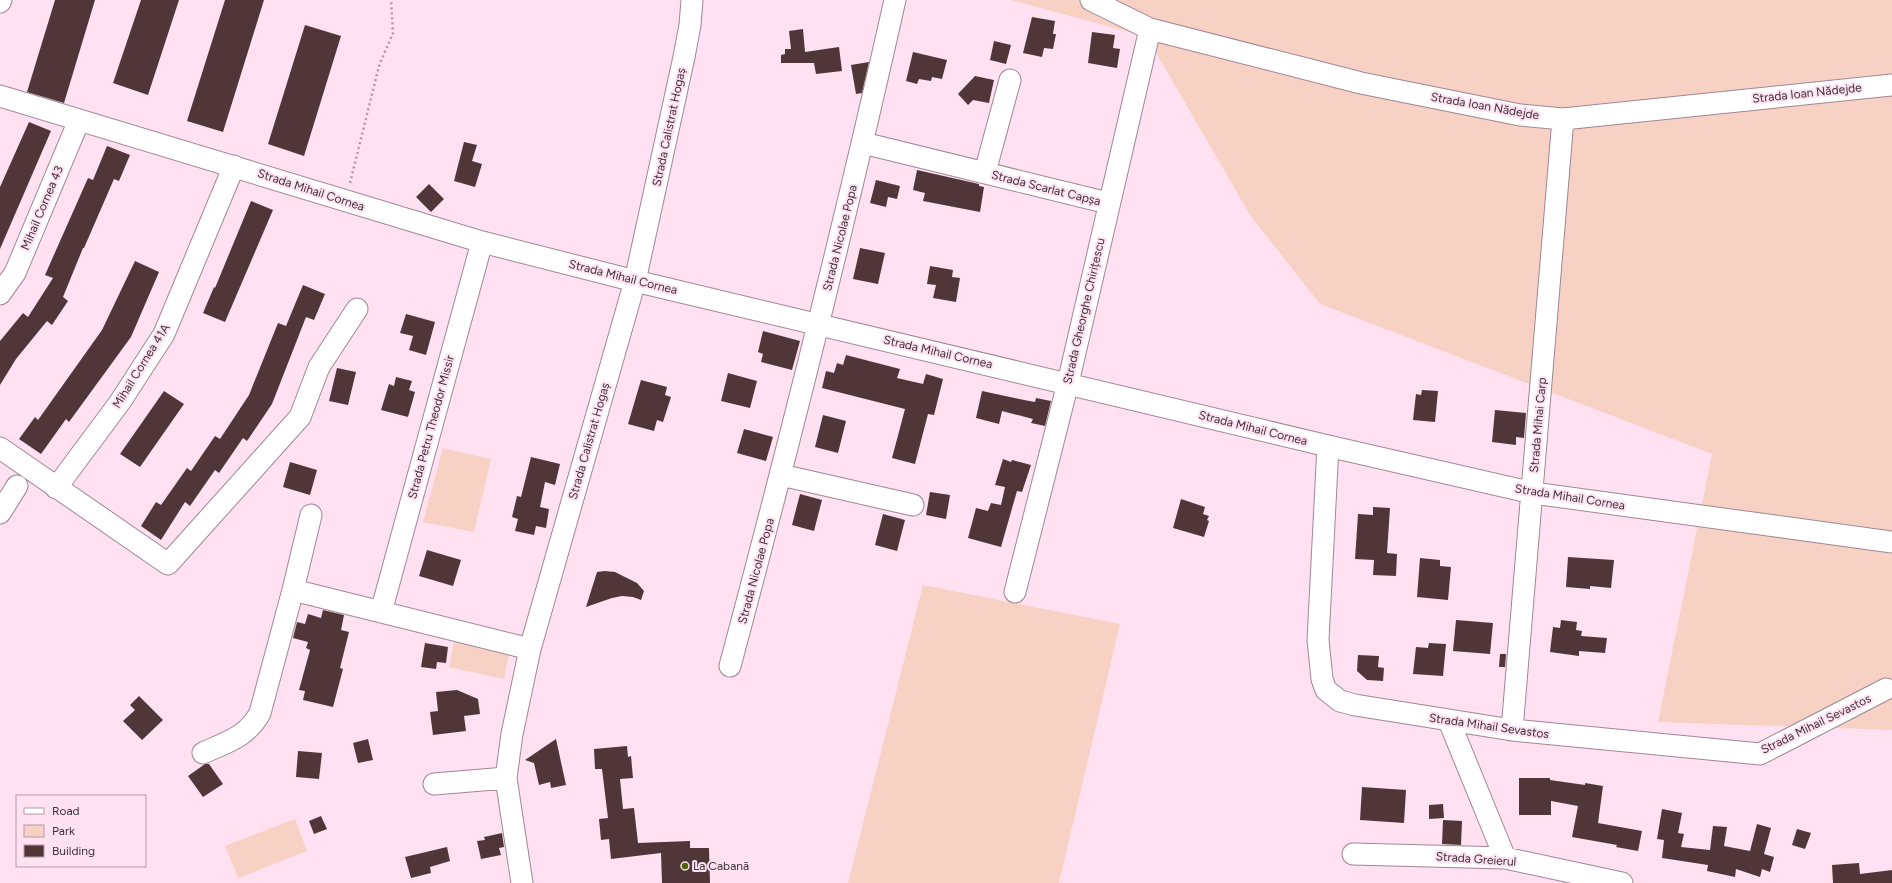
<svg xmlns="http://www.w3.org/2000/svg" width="1892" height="883" font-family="Figtree,sans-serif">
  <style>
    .green { fill: #f8d1c5 }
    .building { fill: #513639 }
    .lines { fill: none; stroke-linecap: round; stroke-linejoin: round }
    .minor-casing { stroke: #a18695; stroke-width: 23 }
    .path { stroke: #af98a4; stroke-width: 2.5; stroke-dasharray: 2 3; stroke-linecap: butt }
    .minor { stroke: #fff; stroke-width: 21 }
    .poi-dot { fill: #516001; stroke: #ffe1f1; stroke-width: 1.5 }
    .labels { text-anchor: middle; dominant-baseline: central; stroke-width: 4; stroke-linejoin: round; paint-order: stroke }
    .street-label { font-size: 12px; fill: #3c3137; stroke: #ffe1f1 }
    .poi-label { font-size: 12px; fill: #3c3137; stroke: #ffe1f1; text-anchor: start }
  </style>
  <rect width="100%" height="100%" fill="#ffe1f1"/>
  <!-- green -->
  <path class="green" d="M1011,0H1892V730L1658,722L1712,454L1320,304L1250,215L1147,37Z
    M443,448L491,459L474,532L423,522Z
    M923,585L1120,624L1059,883H848Z
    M454,641L509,654L504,679L449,667Z
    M295,819L307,851L238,878L225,846Z"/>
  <!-- building -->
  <path class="building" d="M55,0H95L64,103L27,92Z
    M141,0H179L148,95L113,83Z
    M225,0H264L223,132L187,121Z
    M1032,17L1055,21L1053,34H1056L1053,49L1044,48L1042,57L1023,53Z
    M305,25L341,36L304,156L268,144Z
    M803,29L805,52L839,47L842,71L816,74L814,63H781V55L785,54V49H791L789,31Z
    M1092,32L1115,35L1113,48L1120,49L1117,68L1088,63Z
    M994,41L1011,45L1006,64L990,60Z
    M913,52L947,60L942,79L932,77L931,81L919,79L917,84L906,81Z
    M869,62L862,93L856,94L851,65Z
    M975,76L994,80L989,103L973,100L968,105L958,94Z
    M29,122L51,131L0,249V187Z
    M464,142L477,145L472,161L482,164L475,187L454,181Z
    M107,146L130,155L119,181L114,179L84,248H83L63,297L68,301L52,325L47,321L16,359L0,385V341L23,313L28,317L53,278L45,275L88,178L93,180Z
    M917,170L979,184V186L984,187L980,212L923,201L925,193L913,190Z
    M876,180L900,186L897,199L888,197L886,207L870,203Z
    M429,184L444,199L431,212L416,197Z
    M251,201L273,210L225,322L203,313L214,287L215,288Z
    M860,248L885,253L878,284L853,279Z
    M135,261L159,272L131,337L69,422L66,419L41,454L19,439L35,417L38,420L102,330Z
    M930,266L953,270L952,277L960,278L956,302L933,298L936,285L927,284Z
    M303,285L325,294L314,320L306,317L272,404L247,441L243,438L219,473L215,470L190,506L185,502L161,540L141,526L156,502L161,505L187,468L191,471L215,436L220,439L249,395L278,323L286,326Z
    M406,314L435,322L426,355L409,350L413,336L400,333Z
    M763,331L800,341L792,370L761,362L763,354L758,352Z
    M846,355L900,369L897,378L923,384L926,374L943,379L934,415L928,414L915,464L892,458L905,409L822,388L826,371L834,373L837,363L843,365Z
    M337,368L356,372L348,405L329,401Z
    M728,373L757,381L750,408L721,401Z
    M396,377L412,381L409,390L415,392L408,417L381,410L389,384L394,386Z
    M641,380L667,387L665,395L671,397L663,422L657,420L654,431L628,424Z
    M1422,390L1438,391L1435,422L1413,420L1416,394L1421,395Z
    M164,391L184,404L140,467L120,454Z
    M982,391L1024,400L1035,402L1036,398L1051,401L1045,426L1031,423L1033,419L1002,411L999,424L976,418Z
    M1495,410L1526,413L1524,438L1516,437V445L1492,442Z
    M823,415L846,421L838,453L815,447Z
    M744,429L773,437L766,461L737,453Z
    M531,457L560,464L555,485L545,482L540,507L549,509L546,528L536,526L534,535L515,531L518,519L512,517L517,496L521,497Z
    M1003,459L1011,462L1012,460L1031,465L1022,492L1017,491L1001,547L968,538L976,508L988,511L991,503L1001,505L1005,487L995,485Z
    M290,462L317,470L310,495L283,487Z
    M930,492L950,495L946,519L926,515Z
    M800,494L822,500L814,531L792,525Z
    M1181,499L1205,507L1203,514L1209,516L1207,520L1209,521L1204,537L1173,528Z
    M1373,507L1390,508L1387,553L1397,554L1396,576L1373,575L1374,560L1355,559L1358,514L1373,515Z
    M883,514L905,520L897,551L875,545Z
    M427,550L461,560L453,586L419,576Z
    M1568,557L1614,560L1611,588L1590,586V589L1566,587Z
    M1420,558L1440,560V566L1451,567L1448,600L1417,597Z
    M605,571L615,572L637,583L644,591L641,600L633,597L622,596L612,598L586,607L597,572Z
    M323,610L344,615L341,630L349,632L340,668L343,669L333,707L303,700L305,691L299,690L310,650L306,648L308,642L293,638L297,622L305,624L308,614L321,618Z
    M1456,620L1493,623L1490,654L1453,651Z
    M1561,620L1577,622L1576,630L1582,631L1581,636L1607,638L1605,653L1579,651V656L1550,652L1553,627L1560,628Z
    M425,643L448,647L446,663L437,662L436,669L421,667Z
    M1429,643L1446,644L1443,676L1413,674L1416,647L1428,648Z
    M1500,654H1506L1505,667H1499Z
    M1358,655L1379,656L1378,667L1384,668L1383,681L1367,680L1357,671Z
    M457,690L478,699L480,714L464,716L466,731L433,735L430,712L438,711L436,692Z
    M139,696L163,720L142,740L123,721L135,710L130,705Z
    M368,739L373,760L358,763L353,743Z
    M556,739L566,785L551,788L550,782L539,785L534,763L525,760Z
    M627,746L628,757L631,756L633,778L620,779L623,809L634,808L638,843L690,841V848H709L710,883H662L661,853L611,859L609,839L601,840L599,819L608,818L602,769H595L594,749Z
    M298,751L322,753L319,779L296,777Z
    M205,764H209L223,784L203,797L188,776Z
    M1519,778H1550V780L1585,785V783L1603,786L1598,823L1642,831L1638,851L1616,847L1617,845L1572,837L1578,806L1551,801V815H1519Z
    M1362,787L1406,790L1404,823L1360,820Z
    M1443,804L1444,818L1429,819V805Z
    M1662,809L1682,813L1678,833L1684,834L1681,847L1710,850L1713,826L1727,827L1724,846L1750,851L1757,824L1771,828L1764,854L1774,857L1770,872L1762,869L1760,877L1736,869L1735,877L1707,871L1708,865L1662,858L1664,840L1657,839Z
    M321,816L327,829L314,834L309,821Z
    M1443,820L1462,821L1461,845L1442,844Z
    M1797,829L1811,833L1805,849L1792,845Z
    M502,833L504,847L499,848L501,855L481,859L477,841L485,840L484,837Z
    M447,847L450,861L430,867L431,873L411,878L405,857Z
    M1859,863L1860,874L1892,870V883H1833L1832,865Z"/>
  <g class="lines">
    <defs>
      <path id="minor" d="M1091,0L1150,29L1361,83L1520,115L1563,119L1892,85
        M0,2L1,0
        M0,96L482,242L635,281L1328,446L1533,493L1892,542
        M863,143L1108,203
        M985,172L1010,80
        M0,294L15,273L75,130L76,119
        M1328,446L1318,640L1322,679L1326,690L1340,701L1355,705L1512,730L1760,754L1886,689
        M0,448L168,564L300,417L319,367L357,309
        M781,475L913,505
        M56,488L120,402L164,334L234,166
        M0,513L17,486
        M293,590L530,649
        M1015,592L1068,383L1150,29
        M381,612L482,242
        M730,666C789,445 845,223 895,0
        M1449,721L1505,858
        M1512,730L1563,119
        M203,753C227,742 247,737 260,713L293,590L311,515
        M434,784L506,778
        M1353,854L1505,858L1622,883
        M522,883L506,778L512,734L530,649L635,281L684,57L690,25L692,0"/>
    </defs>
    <!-- minor casing -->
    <use href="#minor" class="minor-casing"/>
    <!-- path -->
    <path class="path" d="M350,183L379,66L393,33L391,0"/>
    <!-- minor -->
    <use href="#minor" class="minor"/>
  </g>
  <!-- markers -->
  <circle class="poi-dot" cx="685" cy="866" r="4"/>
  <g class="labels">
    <!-- street labels -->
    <g class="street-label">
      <text transform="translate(1807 93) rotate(-6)">Strada Ioan Nădejde</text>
      <text transform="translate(1485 106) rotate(10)">Strada Ioan Nădejde</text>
      <text transform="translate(669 127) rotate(-78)">Strada Calistrat Hogaș</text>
      <text transform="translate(1046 188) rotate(14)">Strada Scarlat Capșa</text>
      <text transform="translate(311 190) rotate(18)">Strada Mihail Cornea</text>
      <text transform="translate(42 208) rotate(-67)">Mihail Cornea 43</text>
      <text transform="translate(840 238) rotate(-76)">Strada Nicolae Popa</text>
      <text transform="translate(623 277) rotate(14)">Strada Mihail Cornea</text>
      <text transform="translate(1084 311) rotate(-77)">Strada Gheorghe Chirițescu</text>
      <text transform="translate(938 352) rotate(13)">Strada Mihail Cornea</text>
      <text transform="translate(141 366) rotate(-58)">Mihail Cornea 41A</text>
      <text transform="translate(1538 425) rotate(-85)">Strada Mihai Carp</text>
      <text transform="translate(431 427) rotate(-75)">Strada Petru Theodor Missir</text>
      <text transform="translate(1253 428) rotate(14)">Strada Mihail Cornea</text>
      <text transform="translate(589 441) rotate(-74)">Strada Calistrat Hogaș</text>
      <text transform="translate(1570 497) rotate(9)">Strada Mihail Cornea</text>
      <text transform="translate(756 571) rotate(-75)">Strada Nicolae Popa</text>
      <text transform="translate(1816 724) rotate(-26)">Strada Mihail Sevastos</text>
      <text transform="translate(1489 726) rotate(8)">Strada Mihail Sevastos</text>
      <text transform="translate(1476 859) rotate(4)">Strada Greierul</text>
    </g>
    <!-- poi labels -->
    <g class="poi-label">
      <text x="693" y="866">La Cabană</text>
    </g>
  </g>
  <!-- legend -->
  <rect x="16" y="795" width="130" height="72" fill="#ffe1f1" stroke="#b19ba7"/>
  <rect x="24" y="808" width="20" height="6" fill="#ffffff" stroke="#b19ba7"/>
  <text x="52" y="815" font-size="12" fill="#3c3137">Road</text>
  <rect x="24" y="825" width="20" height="12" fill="#f8d1c5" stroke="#b19ba7"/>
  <text x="52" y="835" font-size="12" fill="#3c3137">Park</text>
  <rect x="24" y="845" width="20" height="12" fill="#513639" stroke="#b19ba7"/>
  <text x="52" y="855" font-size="12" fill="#3c3137">Building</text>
</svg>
